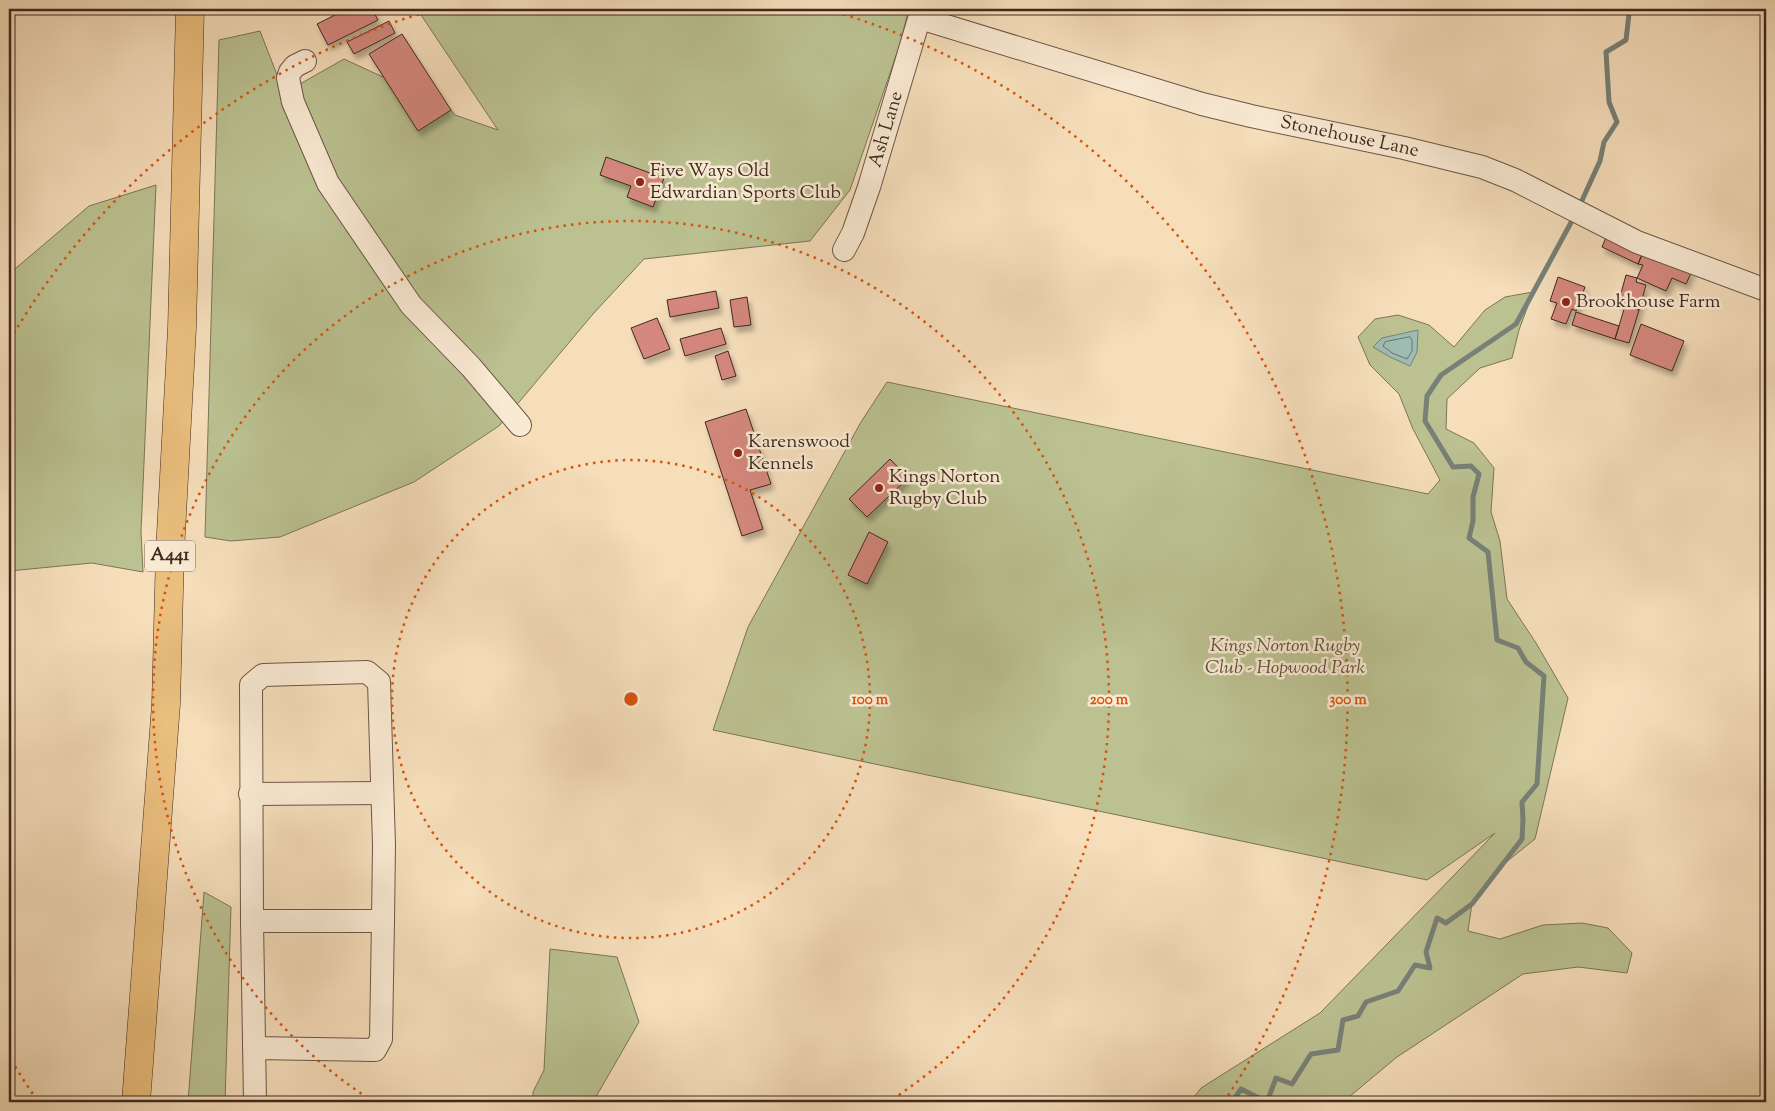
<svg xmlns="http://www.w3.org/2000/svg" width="1775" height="1111" font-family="'Sorts Mill Goudy',serif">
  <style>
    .green { fill: #bbc191; stroke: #7c7558 }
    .water { fill: #9dbcb4; stroke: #778178 }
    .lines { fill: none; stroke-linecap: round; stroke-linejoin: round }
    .shore { stroke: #6e726a; stroke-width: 1 }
    .stream { stroke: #778178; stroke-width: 5 }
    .building { fill: #d5887e; stroke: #3e291f; filter: url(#shadow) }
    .minor-casing { stroke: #6c5646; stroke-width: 24 }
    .highway-casing { stroke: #3e291f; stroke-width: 29 }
    .minor { stroke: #f9ead3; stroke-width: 22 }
    .highway { stroke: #ebbf7e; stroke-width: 28 }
    .ring { fill: none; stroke: #d7540e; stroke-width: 2.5; stroke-dasharray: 2.5 5 }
    .poi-dot { fill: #8f2418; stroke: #f9ead3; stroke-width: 2 }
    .labels { text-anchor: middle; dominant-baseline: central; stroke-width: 5; stroke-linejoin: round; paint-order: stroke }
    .shield { fill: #f9ead3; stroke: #766355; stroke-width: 1 }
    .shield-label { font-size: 18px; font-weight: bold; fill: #3e291f }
    .street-label { font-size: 19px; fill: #3e291f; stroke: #f9ead3 }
    .poi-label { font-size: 19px; fill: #3e291f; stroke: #f9ead3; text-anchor: start }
    .park-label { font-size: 19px; font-style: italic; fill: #5d4f3c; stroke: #f9ead3 }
    .centre { fill: #d7540e; stroke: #f9ead3; stroke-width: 2.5 }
    .ring-label { font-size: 15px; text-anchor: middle; font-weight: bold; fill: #d7540e; stroke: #f9ead3; stroke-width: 5; stroke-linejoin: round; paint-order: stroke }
  </style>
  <defs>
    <filter id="shadow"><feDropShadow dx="3" dy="5.5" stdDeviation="2.5" flood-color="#0004"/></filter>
  </defs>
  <rect width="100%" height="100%" fill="#f6debb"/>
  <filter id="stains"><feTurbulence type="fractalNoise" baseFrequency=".004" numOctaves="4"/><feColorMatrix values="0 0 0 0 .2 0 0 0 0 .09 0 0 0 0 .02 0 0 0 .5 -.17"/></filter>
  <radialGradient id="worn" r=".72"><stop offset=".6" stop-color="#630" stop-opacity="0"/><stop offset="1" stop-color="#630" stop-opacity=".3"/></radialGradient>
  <!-- green -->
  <path class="green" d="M417,9H909L899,47L850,190L810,241L644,259L593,314L499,426L414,482L280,537L231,541L205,537L219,40L260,31L284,93L344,59L383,77L451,110L455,115L498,130Z
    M156,185L141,532L143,572L92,563L9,571V274L89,206Z
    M1533,292L1519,330L1512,358L1480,368L1447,399L1446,429L1474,443L1494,468L1491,512L1500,541L1507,599L1536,643L1568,698L1535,839L1500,867L1472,903L1468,931L1500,939L1543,925L1582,923L1608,928L1632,953L1627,973L1578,967L1523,974L1397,1057L1343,1102H1190L1201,1088L1320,1013L1495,833L1427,880L713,730L748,627L861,422L887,382L1428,494L1440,480L1413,429L1399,394L1370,365L1358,337L1375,319L1398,315L1429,325L1454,347L1485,310L1505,297Z
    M204,892L231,907L225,1102H188Z
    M550,949L617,957L639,1022L593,1102H533V1092L544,1070Z"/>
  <!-- water -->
  <path class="water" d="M1418,330L1417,352L1410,366L1390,357L1373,347L1382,338Z"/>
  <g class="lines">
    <!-- shore -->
    <path class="shore" d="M1410,337L1412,340V351L1407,359L1392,353L1383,346L1385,342Z"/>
    <!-- stream -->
    <path class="stream" d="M1579,207L1600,161L1604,142L1617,122L1609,102L1606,52L1626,40L1629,14L1631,9
      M1232,1102L1241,1089L1267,1102L1276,1078L1292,1084L1311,1054L1338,1050L1343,1020L1358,1016L1366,1002L1398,991L1415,965L1430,968L1426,952L1437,918L1446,923L1472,904L1522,839L1523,820L1522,802L1537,784L1544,676L1526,662L1518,648L1497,640L1488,552L1469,538L1473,521V497L1479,474L1471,466L1453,467L1425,421L1427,396L1441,375L1516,324L1574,217"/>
  </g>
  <!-- building -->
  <path class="building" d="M347,9H372L378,20L328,45L317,24Z
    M389,21L395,33L354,54L347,42Z
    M402,34L451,110L418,131L369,54Z
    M606,157L664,178L653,207L627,197L631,186L600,175Z
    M1607,235L1644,250L1638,264L1602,247Z
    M1644,250L1692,271L1686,284L1672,278L1666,291L1637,278L1643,265L1638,264Z
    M1626,275L1637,278L1636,282L1646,285L1639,310L1618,304Z
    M1558,277L1585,287L1576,311L1572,309L1566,324L1551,319L1557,303L1550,301Z
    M716,291L719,308L670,317L667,300Z
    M747,297L751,325L734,327L730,300Z
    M1625,306L1639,310L1629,343L1615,339Z
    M1576,312L1619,326L1615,339L1572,325Z
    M657,318L670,349L644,359L631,328Z
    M1641,324L1684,341L1672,371L1630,355Z
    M721,328L726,344L685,356L680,339Z
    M728,351L736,376L722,380L715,356Z
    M746,409L771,484L750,490L763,529L742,536L705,422Z
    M890,459L908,478L867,517L849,499Z
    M869,532L888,542L867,584L848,575Z"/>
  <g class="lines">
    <defs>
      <g id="minor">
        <path id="s1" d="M920,18L1202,104L1251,116L1404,148L1482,167L1515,180L1637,242L1766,290"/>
        <path d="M305,61L295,66L290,72L288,78L293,102L328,183L411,305L471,367L520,425"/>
        <path id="s2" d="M844,250L853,233L869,187L922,9"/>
        <path d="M250,794L382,793"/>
        <path d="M252,921L251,685L263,675L367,672L379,682L384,845L383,921"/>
        <path d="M254,1048L375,1050L381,1039L383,921H252L255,1102"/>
      </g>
      <path id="highway" d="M136,1102L166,704L170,552L182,328L190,9"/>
    </defs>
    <!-- minor casing -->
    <use href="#minor" class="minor-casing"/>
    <!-- highway casing -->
    <use href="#highway" class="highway-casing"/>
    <!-- minor -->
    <use href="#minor" class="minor"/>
    <!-- highway -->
    <use href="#highway" class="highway"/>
  </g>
  <!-- distance rings -->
  <g class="ring">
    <circle cx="631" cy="699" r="239"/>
    <path d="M374 1102A478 478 0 1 1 888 1102"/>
    <path d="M37 1100A717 717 0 0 1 10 1058M10 340A717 717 0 0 1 433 10M829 10A717 717 0 0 1 1225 1100"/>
  </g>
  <!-- markers -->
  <g class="poi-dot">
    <circle cx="640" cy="182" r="5"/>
    <circle cx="1566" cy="302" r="5"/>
    <circle cx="738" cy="453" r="5"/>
    <circle cx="879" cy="488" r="5"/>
  </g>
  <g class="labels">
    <!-- shield labels -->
    <rect class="shield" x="145" y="540.5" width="50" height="31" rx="4"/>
    <g class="shield-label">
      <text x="170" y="556">A441</text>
    </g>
    <!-- street labels -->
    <g class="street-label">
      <text stroke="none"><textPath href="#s2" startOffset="128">Ash Lane</textPath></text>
      <text stroke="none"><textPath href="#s1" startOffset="446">Stonehouse Lane</textPath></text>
    </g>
    <!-- poi labels -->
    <g class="poi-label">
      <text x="650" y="171">Five Ways Old<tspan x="650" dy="22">Edwardian Sports Club</tspan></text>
      <text x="1576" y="302">Brookhouse Farm</text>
      <text x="748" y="442">Karenswood<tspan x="748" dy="22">Kennels</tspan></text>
      <text x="889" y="477">Kings Norton<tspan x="889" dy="22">Rugby Club</tspan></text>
    </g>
    <!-- park labels -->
    <g class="park-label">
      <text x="1285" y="646">Kings Norton Rugby<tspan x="1285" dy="22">Club - Hopwood Park</tspan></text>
    </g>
  </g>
  <circle cx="631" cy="699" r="8" class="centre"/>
  <g class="ring-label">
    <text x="870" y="704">100 m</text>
    <text x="1109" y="704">200 m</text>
    <text x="1348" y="704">300 m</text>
  </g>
  <!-- margin -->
  <rect width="1775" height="1111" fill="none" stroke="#f6debb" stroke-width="30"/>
  <rect x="10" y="10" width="1755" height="1091" fill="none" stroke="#3e291f" stroke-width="2.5"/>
  <rect x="15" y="15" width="1745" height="1081" fill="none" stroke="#3e291f"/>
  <rect width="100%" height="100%" filter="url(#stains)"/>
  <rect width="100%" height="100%" fill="url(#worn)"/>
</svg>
